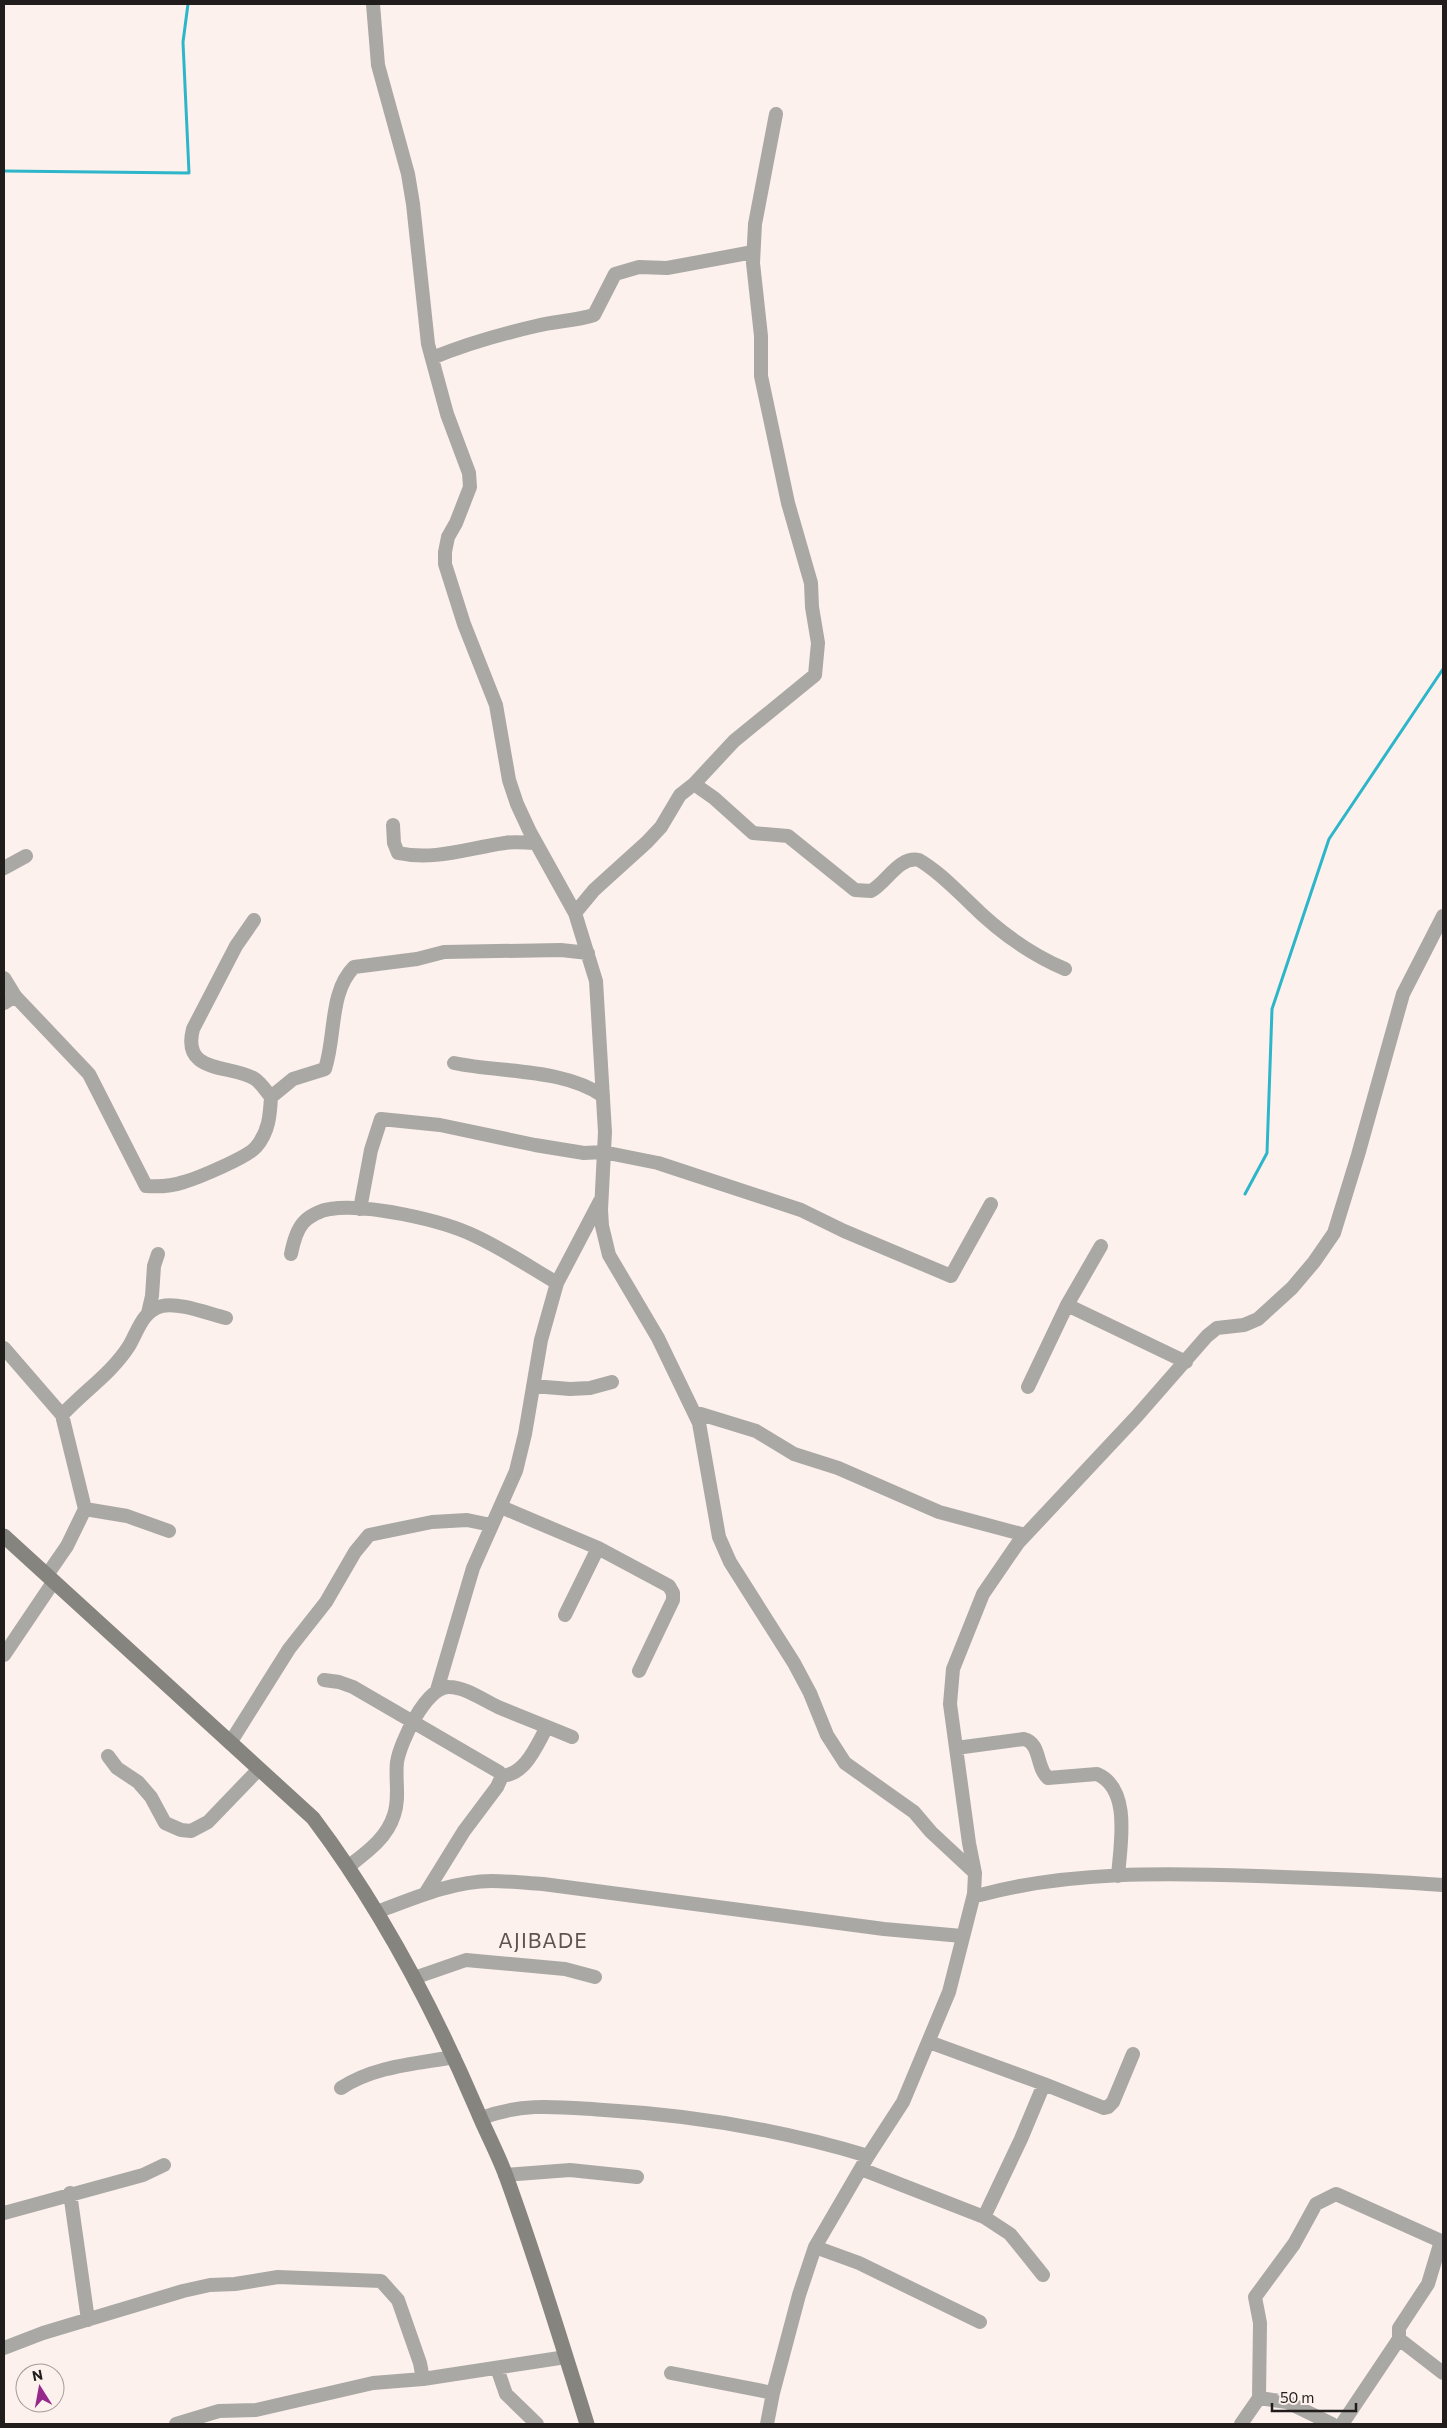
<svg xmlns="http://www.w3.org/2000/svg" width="1447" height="2428" font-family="Commissioner,sans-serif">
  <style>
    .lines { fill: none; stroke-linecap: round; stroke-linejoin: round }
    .stream { stroke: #2db5ca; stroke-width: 3 }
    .street { stroke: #aaa8a4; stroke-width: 14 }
    .secondary { stroke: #86847e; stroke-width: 15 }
    .labels { text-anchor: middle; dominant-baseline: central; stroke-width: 4; stroke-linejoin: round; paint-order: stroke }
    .quarter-label { font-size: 21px; letter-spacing: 1px; fill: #5e5551; stroke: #fcf1ec }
  </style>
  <rect width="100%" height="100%" fill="#fcf1ec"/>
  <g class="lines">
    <!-- stream -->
    <path class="stream" d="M4,171L189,173L183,42L188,4
      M1245,1194L1267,1153L1272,1009L1329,839L1443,669"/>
    <!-- street -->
    <path class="street" d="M373,4L378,65L408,174L413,204L428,344L447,414L469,473L470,487L456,523L448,537L445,552V564L464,624L496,705L509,780L517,804L530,832L575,913L596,981L605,1132L601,1210L602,1226L609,1255L658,1338L699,1423L719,1537L730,1562L794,1663L810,1693L827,1735L845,1763L914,1812L931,1832L975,1873
      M432,358C466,344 501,334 536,326C556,321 575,321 594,315L615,274L639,267L667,268L753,252
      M694,784L734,741L815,675L818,643L812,607L811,583L788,503L761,376V336L753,263L755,224L776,114
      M393,825L394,843L398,853C435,861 468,848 505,843C515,841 526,843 536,843
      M4,868L26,856
      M575,913L594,890L647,842L661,827L680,795L694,784L714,798L753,833L788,836L855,890L871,891C887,882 899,856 919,860C938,871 954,888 970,903C997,930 1030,954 1065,969
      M4,978L15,996
      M4,1003L15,996L89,1074L146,1186C160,1187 172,1186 184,1182C198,1178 248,1157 256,1147C269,1132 270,1115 271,1097C266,1091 261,1083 255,1079C232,1064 181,1075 193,1029L236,946L254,920
      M454,1063C501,1073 563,1068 603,1096
      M271,1097L293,1079L325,1069C336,1036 329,992 354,967L417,959L444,952L561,950L588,953
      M360,1209L371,1150L381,1119L440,1125L535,1145L584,1153L603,1152L658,1163L801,1210L844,1231L951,1276L991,1204
      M291,1254C293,1244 296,1231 303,1223C309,1216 321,1210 330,1209C365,1203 442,1220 475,1236C503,1249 530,1267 557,1283
      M1067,1305L1101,1246
      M148,1313L152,1296L154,1266L158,1254
      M4,1348L62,1415L85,1509L67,1546L47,1575
      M533,1386L570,1389L590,1388L612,1382
      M1028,1387L1067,1305L1186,1362
      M694,1412L756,1431L794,1454L838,1468L939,1512L1025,1535
      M62,1415C84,1391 111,1374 129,1346C138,1331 142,1311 162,1306C179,1302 209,1314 226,1318
      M501,1507L598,1548L669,1586L673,1593V1600L639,1671
      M85,1509L127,1516L169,1531
      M565,1615L598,1548
      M4,1655L54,1581
      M324,1680L339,1682L353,1687L499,1772L502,1776L497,1787L464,1831L425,1894
      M437,1690L473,1568L516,1471L525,1434L541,1340L557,1283L600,1201
      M230,1743L289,1649L326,1602L355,1552L369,1535L432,1522L467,1520L491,1525
      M956,1748L1024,1739C1041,1743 1036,1768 1048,1778L1097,1774C1132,1789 1120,1846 1118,1876
      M108,1756L117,1768L138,1782L151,1797L165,1823L181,1830L191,1831L208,1822L258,1770
      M502,1776C526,1774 536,1746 547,1727
      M349,1866C367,1852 387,1838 394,1815C400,1798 395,1780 397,1762C400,1743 426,1686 449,1687C465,1687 483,1700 498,1707C522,1717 548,1727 572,1737
      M974,1894L980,1895C1069,1871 1165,1873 1257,1876C1319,1878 1381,1880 1443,1885
      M377,1912C414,1898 453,1881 492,1881C509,1881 526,1883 543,1884L884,1929L962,1936
      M414,1978L466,1960L565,1969L595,1977
      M929,2042L1044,2084L1104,2108L1108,2107L1113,2102L1133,2054
      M341,2088C375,2066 415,2064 454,2057
      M481,2118C525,2102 557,2107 604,2110C693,2115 782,2130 868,2156
      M861,2169L984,2217L1021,2139L1044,2084
      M505,2175L570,2170L637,2177
      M70,2193L88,2320
      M4,2213L143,2175L164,2165
      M984,2217L1010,2234L1043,2275
      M1441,2241L1428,2284L1399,2328V2339L1443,2373
      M815,2247L859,2263L980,2322
      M4,2348L43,2333L183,2291L210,2285L235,2284L278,2277L381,2281L398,2300L420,2363L423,2379
      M497,2368L506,2394L537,2424
      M671,2373L773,2393
      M1259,2398L1260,2323L1255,2297L1294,2244L1316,2204L1336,2194L1443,2242
      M176,2424L219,2411L256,2410L373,2383L423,2379L566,2357
      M767,2424L773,2393L799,2295L815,2247L868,2156L903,2102L949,1992L974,1894L975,1873L969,1843L950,1704L953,1669L983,1594L1018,1543L1137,1416L1207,1336L1217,1328L1244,1325L1258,1319L1292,1288L1314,1262L1334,1233L1358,1155L1403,994L1443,916
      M1241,2424L1259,2398L1287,2402L1332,2424
      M1342,2424L1399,2339"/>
    <!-- secondary -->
    <path class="secondary" d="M4,1536L313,1818C380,1907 433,2007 477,2110C486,2132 498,2154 506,2176C536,2258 561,2341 587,2424"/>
  </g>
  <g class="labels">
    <!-- quarter labels -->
    <g class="quarter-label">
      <text x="543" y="1939">AJIBADE</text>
    </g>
  </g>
  <!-- border -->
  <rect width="1447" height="2428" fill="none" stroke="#211d1c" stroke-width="10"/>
  <!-- north arrow -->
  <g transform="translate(40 2388) rotate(349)"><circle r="24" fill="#fcf1ec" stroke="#a49c99"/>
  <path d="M0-4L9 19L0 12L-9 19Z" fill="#962a8c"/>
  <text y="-8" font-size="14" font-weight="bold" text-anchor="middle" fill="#211d1c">N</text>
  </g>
  <!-- scale -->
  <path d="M1272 2403v8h84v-8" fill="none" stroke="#211d1c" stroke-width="2.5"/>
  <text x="1280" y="2403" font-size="15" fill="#211d1c" stroke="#fcf1ec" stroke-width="4" paint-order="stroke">50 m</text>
</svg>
